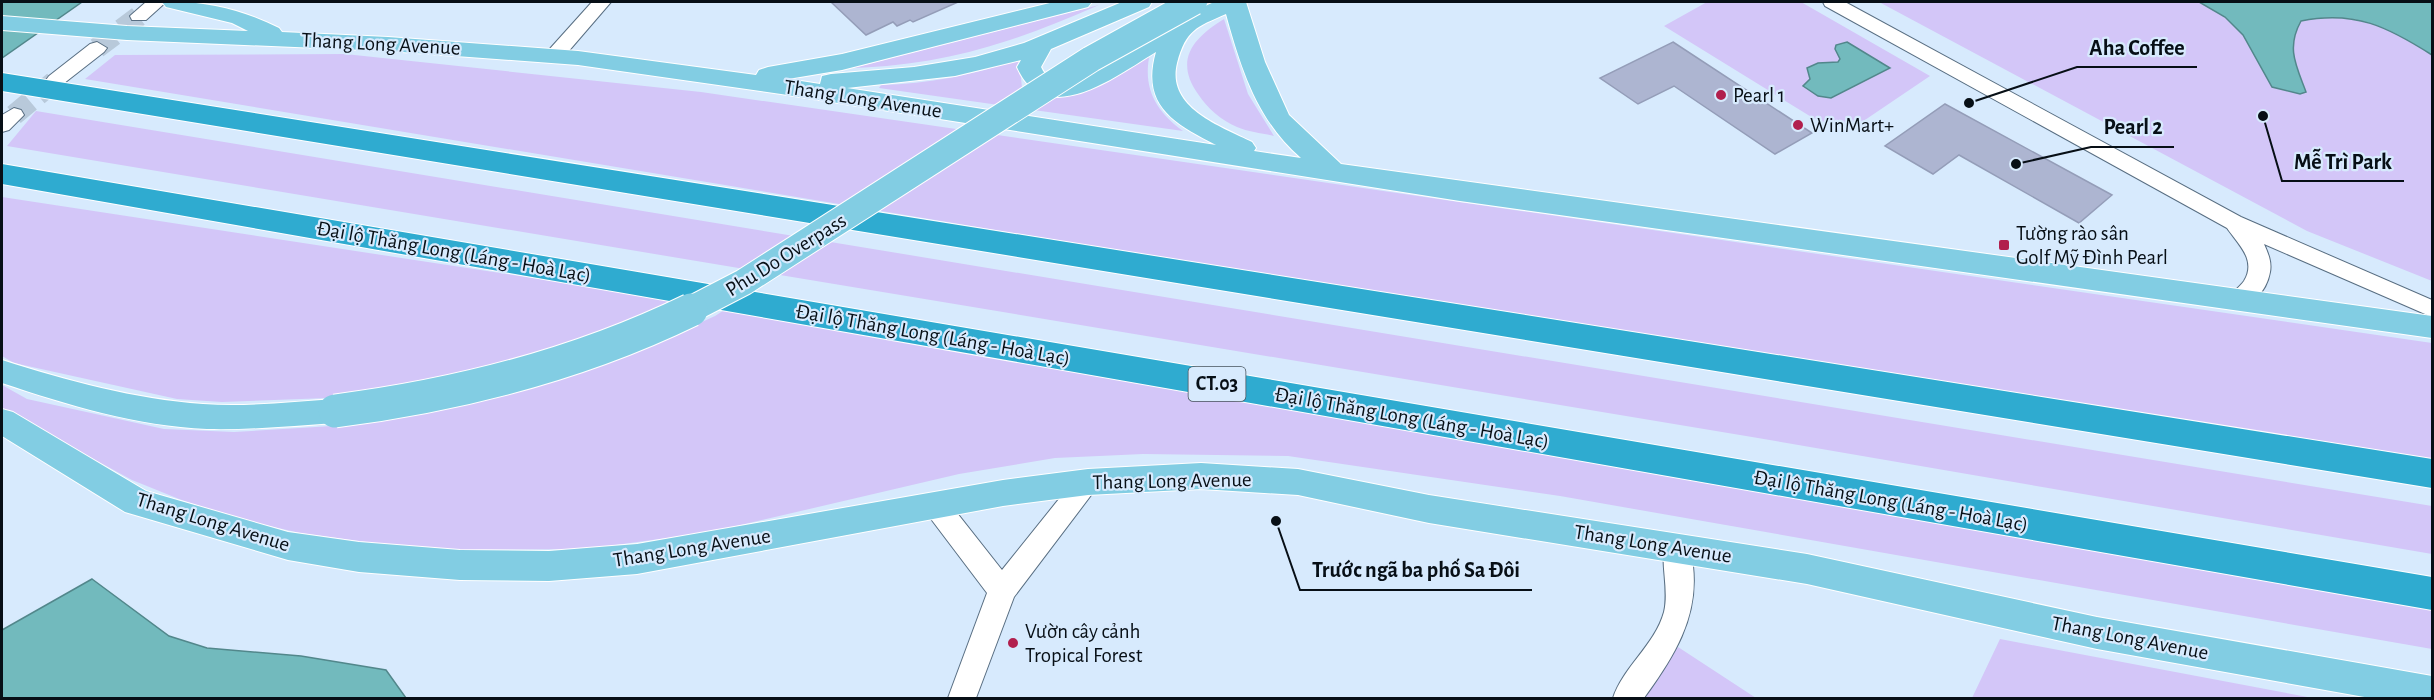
<svg xmlns="http://www.w3.org/2000/svg" width="2434" height="700" font-family="'Alegreya Sans',sans-serif">
  <style>
    .green { fill: #d3c6f8 }
    .water { fill: #72babd; stroke: #52878b; stroke-width: 1.5 }
    .building { fill: #adb5d1; stroke: #949db8; stroke-width: 1.5 }
    .lines { fill: none; stroke-linecap: round; stroke-linejoin: round }
    .minor-tunnel { stroke: #b8c9da; stroke-width: 21; stroke-dasharray: 21 10; stroke-linecap: butt }
    .minor-casing { stroke: #586e82; stroke-width: 2 }
    .major-casing { stroke: #fff; stroke-width: 2 }
    .highway-casing { stroke: #fff; stroke-width: 2 }
    .minor { fill: #fff; fill-rule: evenodd }
    .major { fill: #82cde3; fill-rule: evenodd }
    .highway { fill: #2fabd0; fill-rule: evenodd }
    .major-bridge-far1-casing { stroke: #fff; stroke-width: 28; stroke-linecap: butt }
    .major-bridge-casing { stroke: #fff; stroke-width: 35; stroke-linecap: butt }
    .major-bridge-far1 { stroke: #82cde3; stroke-width: 26 }
    .major-bridge { stroke: #82cde3; stroke-width: 33 }
    .poi-dot { fill: #b11f4d; stroke: #d7eafd; stroke-width: 2 }
    .labels { text-anchor: middle; dominant-baseline: central; stroke-width: 4.5; stroke-linejoin: round; paint-order: stroke }
    .shield { fill: #d7eafd; stroke: #45515b; stroke-width: 1.5 }
    .shield-label { font-size: 20px; font-weight: bold; fill: #070f16 }
    .street-label { font-size: 21px; fill: #070f16; stroke: #d7eafd }
    .poi-label { font-size: 21px; fill: #070f16; stroke: #d7eafd; text-anchor: start }
    .leader { fill: none; stroke: #070f16; stroke-width: 2 }
    .callout-dot { fill: #070f16; stroke: #d7eafd; stroke-width: 2 }
    .callout-label { font-size: 22px; text-anchor: middle; font-weight: bold; fill: #070f16; stroke: #d7eafd; stroke-width: 4.5; stroke-linejoin: round; paint-order: stroke }
  </style>
  <rect width="100%" height="100%" fill="#d7eafd"/>
  <!-- green -->
  <path class="green" d="M1707,2H1801L1930,76L1859,124H1829L1813,118L1664,26Z
    M1879,2H2432V281L2307,231Z
    M1099,5C1015,42 946,65 853,68Z
    M1224,19L1248,94L1274,136C1262,133 1248,132 1237,127C1221,120 1208,109 1198,94C1174,60 1193,38 1224,19Z
    M1150,53C1142,88 1156,111 1183,131L879,88L881,85C930,84 977,74 1023,58L1020,68L1022,88C1029,91 1037,97 1043,98C1075,103 1123,68 1150,53Z
    M345,54L701,92L2432,343V468L85,79L115,55Z
    M36,111L2432,506V554L1752,437L7,146Z
    M2,197L683,301L621,328L433,383L328,398L222,402L177,399L14,363L2,356Z
    M729,307L2432,610V649L1560,496L1288,456L1143,454L1055,458L959,474L711,532L586,549L460,550L381,544L300,533L234,518L179,499L132,480L2,409V385L27,399L164,429L234,432L332,426L636,352L715,316Z
    M2000,639L2313,698H1972Z
    M1678,647L1756,698H1642Z"/>
  <!-- water -->
  <path class="water" d="M2,2H82L2,58Z
    M2199,2H2432V55C2388,27 2355,10 2301,21C2286,48 2296,65 2306,92L2300,94L2272,87L2243,35L2225,17Z
    M1847,42L1890,68L1831,98L1818,96L1803,86L1810,79L1807,68L1818,63L1838,62L1840,59L1835,49L1836,45Z
    M92,579L169,636L207,648L301,656L386,670L406,698H2V630Z"/>
  <!-- building -->
  <path class="building" d="M831,2H958L913,22L910,20L897,26L893,22L866,35Z
    M1673,42L1812,133L1775,154L1674,86L1638,104L1600,78Z
    M1945,104L2112,195L2079,223L1959,155L1933,174L1885,146Z"/>
  <g class="lines">
    <!-- minor-tunnel -->
    <path class="minor-tunnel" d="M97,48L139,16
      M14,115L56,80"/>
    <defs>
      <path id="minor" d="M146,2H166L146,20H132L130,16Z
        M592,2H611L561,60H547L544,56L547,52Z
        M1823,2H1845L2241,217L2432,300V317L2264,244C2268,253 2272,262 2270,272C2267,290 2250,312 2231,306L2227,300C2232,292 2239,288 2244,281C2257,260 2238,244 2227,228L1825,6Z
        M97,42L107,48L104,52L63,84H49L46,80L49,76L90,44Z
        M14,108L21,110L24,115L9,130L2,132V115Z
        M1088,471L1097,474L1101,482L1014,597L976,698H948L987,593L928,515L924,507L928,499L937,496L946,499L1002,570L1079,474Z
        M1677,536L1687,539C1691,548 1691,556 1693,566C1699,618 1673,658 1644,698H1613C1623,667 1655,645 1664,612C1670,588 1658,558 1667,539Z"/>
      <path id="major" d="M162,2C204,0 243,10 279,28L282,32L388,37L578,51L756,75L759,70L768,67L842,54L1054,2H1092L1088,7L842,70L788,79L820,84L822,76L831,74L914,67L975,57L1024,43L1122,2H1152L1149,7L1051,49L1041,67C1048,83 1061,82 1076,78L1175,20L1214,2H1246L1265,62L1289,115L1341,164L2432,316V338L1460,201L781,94L578,65L388,51L127,40L2,30V16L127,26L248,31L232,23L166,7ZM1226,14C1241,68 1257,120 1301,158L1254,151L1256,148L1252,142C1220,126 1166,108 1177,63C1186,29 1197,27 1226,14ZM1156,52C1141,105 1173,123 1216,145L847,88L955,76L1021,60L1017,67C1045,132 1119,74 1156,52Z
        M2,360C68,381 134,399 203,404C247,407 291,402 335,399L346,402L351,411L346,420L335,423C292,426 250,430 207,429C137,426 68,405 2,383Z
        M2,409L13,412L146,491L288,532L359,542L460,550L549,551L637,544L1003,480L1088,469L1201,463L1298,469L1429,495L1807,554L2097,617L2432,676V698H2370L2097,649L1807,584L1429,523L1298,495L1201,489L1088,495L1003,506L637,574L549,581L460,580L359,572L288,560L125,512L2,436Z"/>
      <path id="highway" d="M2,73L2432,459V488L2,91Z
        M2,164L2432,577V610L2,184Z"/>
    </defs>
    <!-- minor casing -->
    <use href="#minor" class="minor-casing"/>
    <!-- major casing -->
    <use href="#major" class="major-casing"/>
    <!-- highway casing -->
    <use href="#highway" class="highway-casing"/>
    <!-- minor -->
    <use href="#minor" class="minor"/>
    <!-- major -->
    <use href="#major" class="major"/>
    <!-- highway -->
    <use href="#highway" class="highway"/>
    <defs>
      <path id="major-bridge-far1" d="M688,311L744,282L1091,59L1194,2"/>
      <path id="major-bridge" d="M335,411C460,395 578,365 691,310"/>
    </defs>
    <!-- major-bridge-far1 casing -->
    <use href="#major-bridge-far1" class="major-bridge-far1-casing"/>
    <!-- major-bridge casing -->
    <use href="#major-bridge" class="major-bridge-casing"/>
    <!-- major-bridge-far1 -->
    <use href="#major-bridge-far1" class="major-bridge-far1"/>
    <!-- major-bridge -->
    <use href="#major-bridge" class="major-bridge"/>
  </g>
  <!-- markers -->
  <g class="poi-dot">
    <circle cx="1721" cy="95" r="6"/>
    <circle cx="1798" cy="125" r="6"/>
    <rect x="1998" y="239" width="12" height="12" rx="3"/>
    <circle cx="1013" cy="643" r="6"/>
  </g>
  <g class="labels">
    <!-- shield labels -->
    <rect class="shield" x="1188.5" y="367" width="57" height="34" rx="4.5"/>
    <g class="shield-label">
      <text x="1217" y="384">CT.03</text>
    </g>
    <!-- street labels -->
    <g class="street-label">
      <text transform="translate(381 44) rotate(3)">Thang Long Avenue</text>
      <text transform="translate(863 99) rotate(9)">Thang Long Avenue</text>
      <text transform="translate(454 252) rotate(10)">Đại lộ Thăng Long (Láng - Hoà Lạc)</text>
      <text transform="translate(786 255) rotate(-32)">Phu Do Overpass</text>
      <text transform="translate(933 335) rotate(10)">Đại lộ Thăng Long (Láng - Hoà Lạc)</text>
      <text transform="translate(1412 418) rotate(10)">Đại lộ Thăng Long (Láng - Hoà Lạc)</text>
      <text transform="translate(1172 481) rotate(-1)">Thang Long Avenue</text>
      <text transform="translate(1891 501) rotate(10)">Đại lộ Thăng Long (Láng - Hoà Lạc)</text>
      <text transform="translate(213 522) rotate(17)">Thang Long Avenue</text>
      <text transform="translate(1653 544) rotate(9)">Thang Long Avenue</text>
      <text transform="translate(692 548) rotate(-9)">Thang Long Avenue</text>
      <text transform="translate(2130 638) rotate(11)">Thang Long Avenue</text>
    </g>
    <!-- poi labels -->
    <g class="poi-label">
      <text x="1733" y="95">Pearl 1</text>
      <text x="1810" y="125">WinMart+</text>
      <text x="2016" y="233">Tường rào sân<tspan x="2016" dy="24">Golf Mỹ Đình Pearl</tspan></text>
      <text x="1025" y="631">Vườn cây cảnh<tspan x="1025" dy="24">Tropical Forest</tspan></text>
    </g>
  </g>
  <!-- callouts -->
  <path class="leader" d="M1969 103L2077 67H2197M2016 164L2091 147H2174M2263 116L2282 181H2404M1276 521L1300 590H1532"/>
  <g class="callout-dot">
    <circle cx="1969" cy="103" r="6"/>
    <circle cx="2016" cy="164" r="6"/>
    <circle cx="2263" cy="116" r="6"/>
    <circle cx="1276" cy="521" r="6"/>
  </g>
  <g class="callout-label">
    <text x="2137" y="55">Aha Coffee</text>
    <text x="2133" y="134">Pearl 2</text>
    <text x="2343" y="169">Mễ Trì Park</text>
    <text x="1416" y="577">Trước ngã ba phố Sa Đôi</text>
  </g>
  <!-- border -->
  <rect width="2434" height="700" fill="none" stroke="#070f16" stroke-width="6"/>
</svg>
